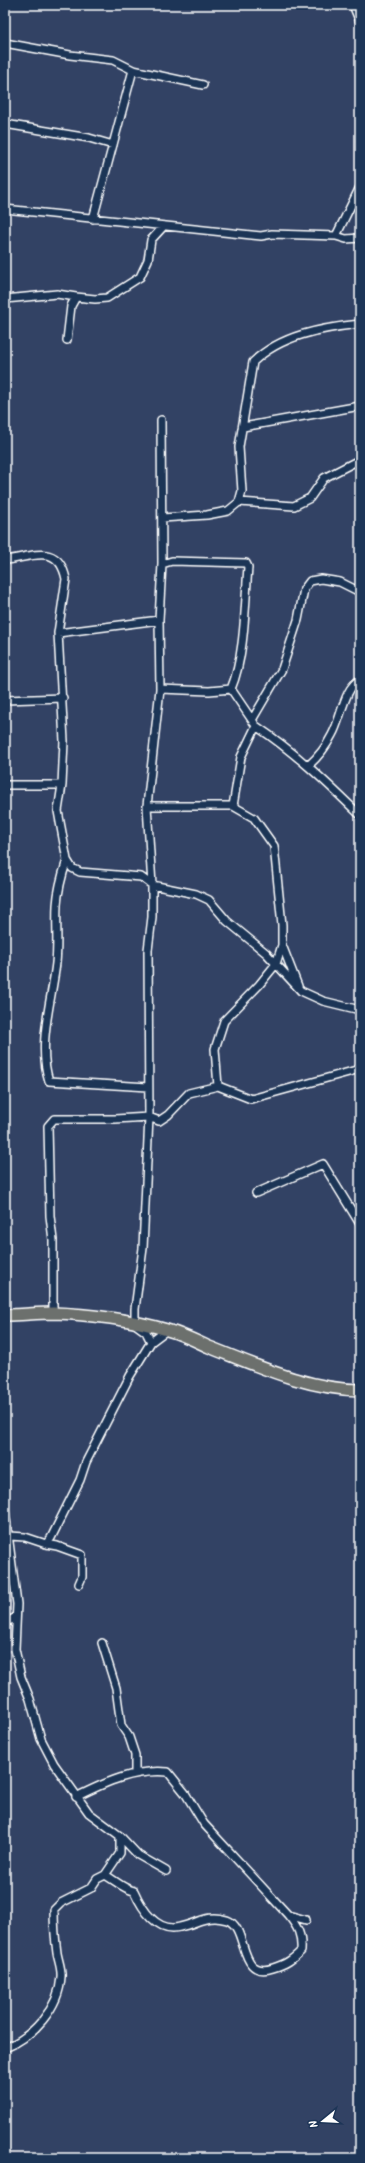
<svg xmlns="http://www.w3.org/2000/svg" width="365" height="2163" font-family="Kalam,sans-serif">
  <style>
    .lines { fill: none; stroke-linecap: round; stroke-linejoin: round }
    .street-casing { stroke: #fff; stroke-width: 10 }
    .primary-casing { stroke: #fff; stroke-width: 14 }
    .street { stroke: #1d3557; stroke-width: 7 }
    .primary { stroke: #6c706d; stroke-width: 11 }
  </style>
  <rect width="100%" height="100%" fill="#324264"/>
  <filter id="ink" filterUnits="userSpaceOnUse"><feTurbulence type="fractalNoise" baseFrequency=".025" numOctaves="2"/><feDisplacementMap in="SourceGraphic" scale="8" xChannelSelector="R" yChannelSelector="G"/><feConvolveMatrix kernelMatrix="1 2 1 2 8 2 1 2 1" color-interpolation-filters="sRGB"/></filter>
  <g filter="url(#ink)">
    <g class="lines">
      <defs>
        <path id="street" d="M353,5L360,22
          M5,43L70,55L113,60L133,70
          M5,124L89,138L113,145
          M5,209L261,236L272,234L336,236L360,187
          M93,219L133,70L203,85
          M336,236L346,239L360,238
          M76,297L95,299L107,298L140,277L148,260L151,240L163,227
          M5,299L57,294L76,297L71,306L67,340
          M243,427L360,406
          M239,502L294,506L310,498L324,478L355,462H360
          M162,518L207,515L228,511L239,502L242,491L239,447L253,362C281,335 322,328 360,324
          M5,560C30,558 58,541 66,579L58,633L64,741L62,785L58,811L67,860L72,868L80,872L141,877L152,885L196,894L209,900L227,921L266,953L301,991L323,1001L360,1010
          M162,564L172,561L246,563L248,567C245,604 245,656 231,689
          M58,633L159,620
          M160,689L209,691L231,689L254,723
          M5,700L63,698
          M252,720L282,669L298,620L304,589L310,581L321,579L340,582L360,592
          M309,765C318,757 327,745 332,735C341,720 344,687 360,680
          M5,785H62
          M147,806H233L241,757L256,726C295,752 327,783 360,815
          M233,806L254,818L274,846L282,925V945L298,986
          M67,860C62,875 58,889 57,905C56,924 58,944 56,963C52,1000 37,1044 49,1081L148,1087
          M218,1086L215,1049L224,1021L259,985L276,964L282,945
          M256,1193L323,1164L360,1224
          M53,1313V1240L50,1216L48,1126L54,1119H115L149,1117L159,1121L168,1115L189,1093L218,1086L251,1099L360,1069
          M151,1342L146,1332L135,1324V1309L143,1248L149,1117L148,950L152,917V885L147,806L160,689L159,620L162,564L161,420
          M5,1511L17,1604L15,1649L21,1677L30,1699L41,1739L54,1764L89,1813L120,1836L138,1855L166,1871
          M10,1536L25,1537L46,1544L51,1538L80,1480L86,1462L130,1376L151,1342L167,1330
          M46,1544L57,1546L82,1555V1577L79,1584
          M5,1623L16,1617
          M102,1643L116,1688L121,1725L129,1737L135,1755V1774
          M76,1797C106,1782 134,1769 168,1772L185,1793L204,1824L288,1915L306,1920
          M105,1875C115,1880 123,1889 134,1891C142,1909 157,1933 180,1927C199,1923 206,1914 227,1920C249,1927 237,1980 273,1968C286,1964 292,1960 301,1951C302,1935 298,1927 288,1915
          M5,2048C33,2037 59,2008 61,1977C62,1969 58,1960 57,1953C55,1938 54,1924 54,1910L61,1903L91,1888L97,1879L105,1875L120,1853V1836"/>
        <path id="primary" d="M5,1315C21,1315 37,1313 53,1313C88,1314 134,1320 167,1330C182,1334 196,1341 209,1347C258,1366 307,1389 360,1390"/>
      </defs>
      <!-- street casing -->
      <use href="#street" class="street-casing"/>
      <!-- primary casing -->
      <use href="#primary" class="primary-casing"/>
      <!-- street -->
      <use href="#street" class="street"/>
      <!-- primary -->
      <use href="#primary" class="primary"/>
    </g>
  </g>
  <!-- margin -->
  <rect width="365" height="2163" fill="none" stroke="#1d3557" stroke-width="20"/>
  <rect x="10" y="10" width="345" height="2143" fill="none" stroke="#fff" stroke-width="1.5" filter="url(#ink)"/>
  <!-- north arrow -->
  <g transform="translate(323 2121) rotate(252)" stroke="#1d3557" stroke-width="3" paint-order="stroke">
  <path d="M0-3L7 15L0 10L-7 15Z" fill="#ffffff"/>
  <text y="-6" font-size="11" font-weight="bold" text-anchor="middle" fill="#ffffff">N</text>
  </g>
</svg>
